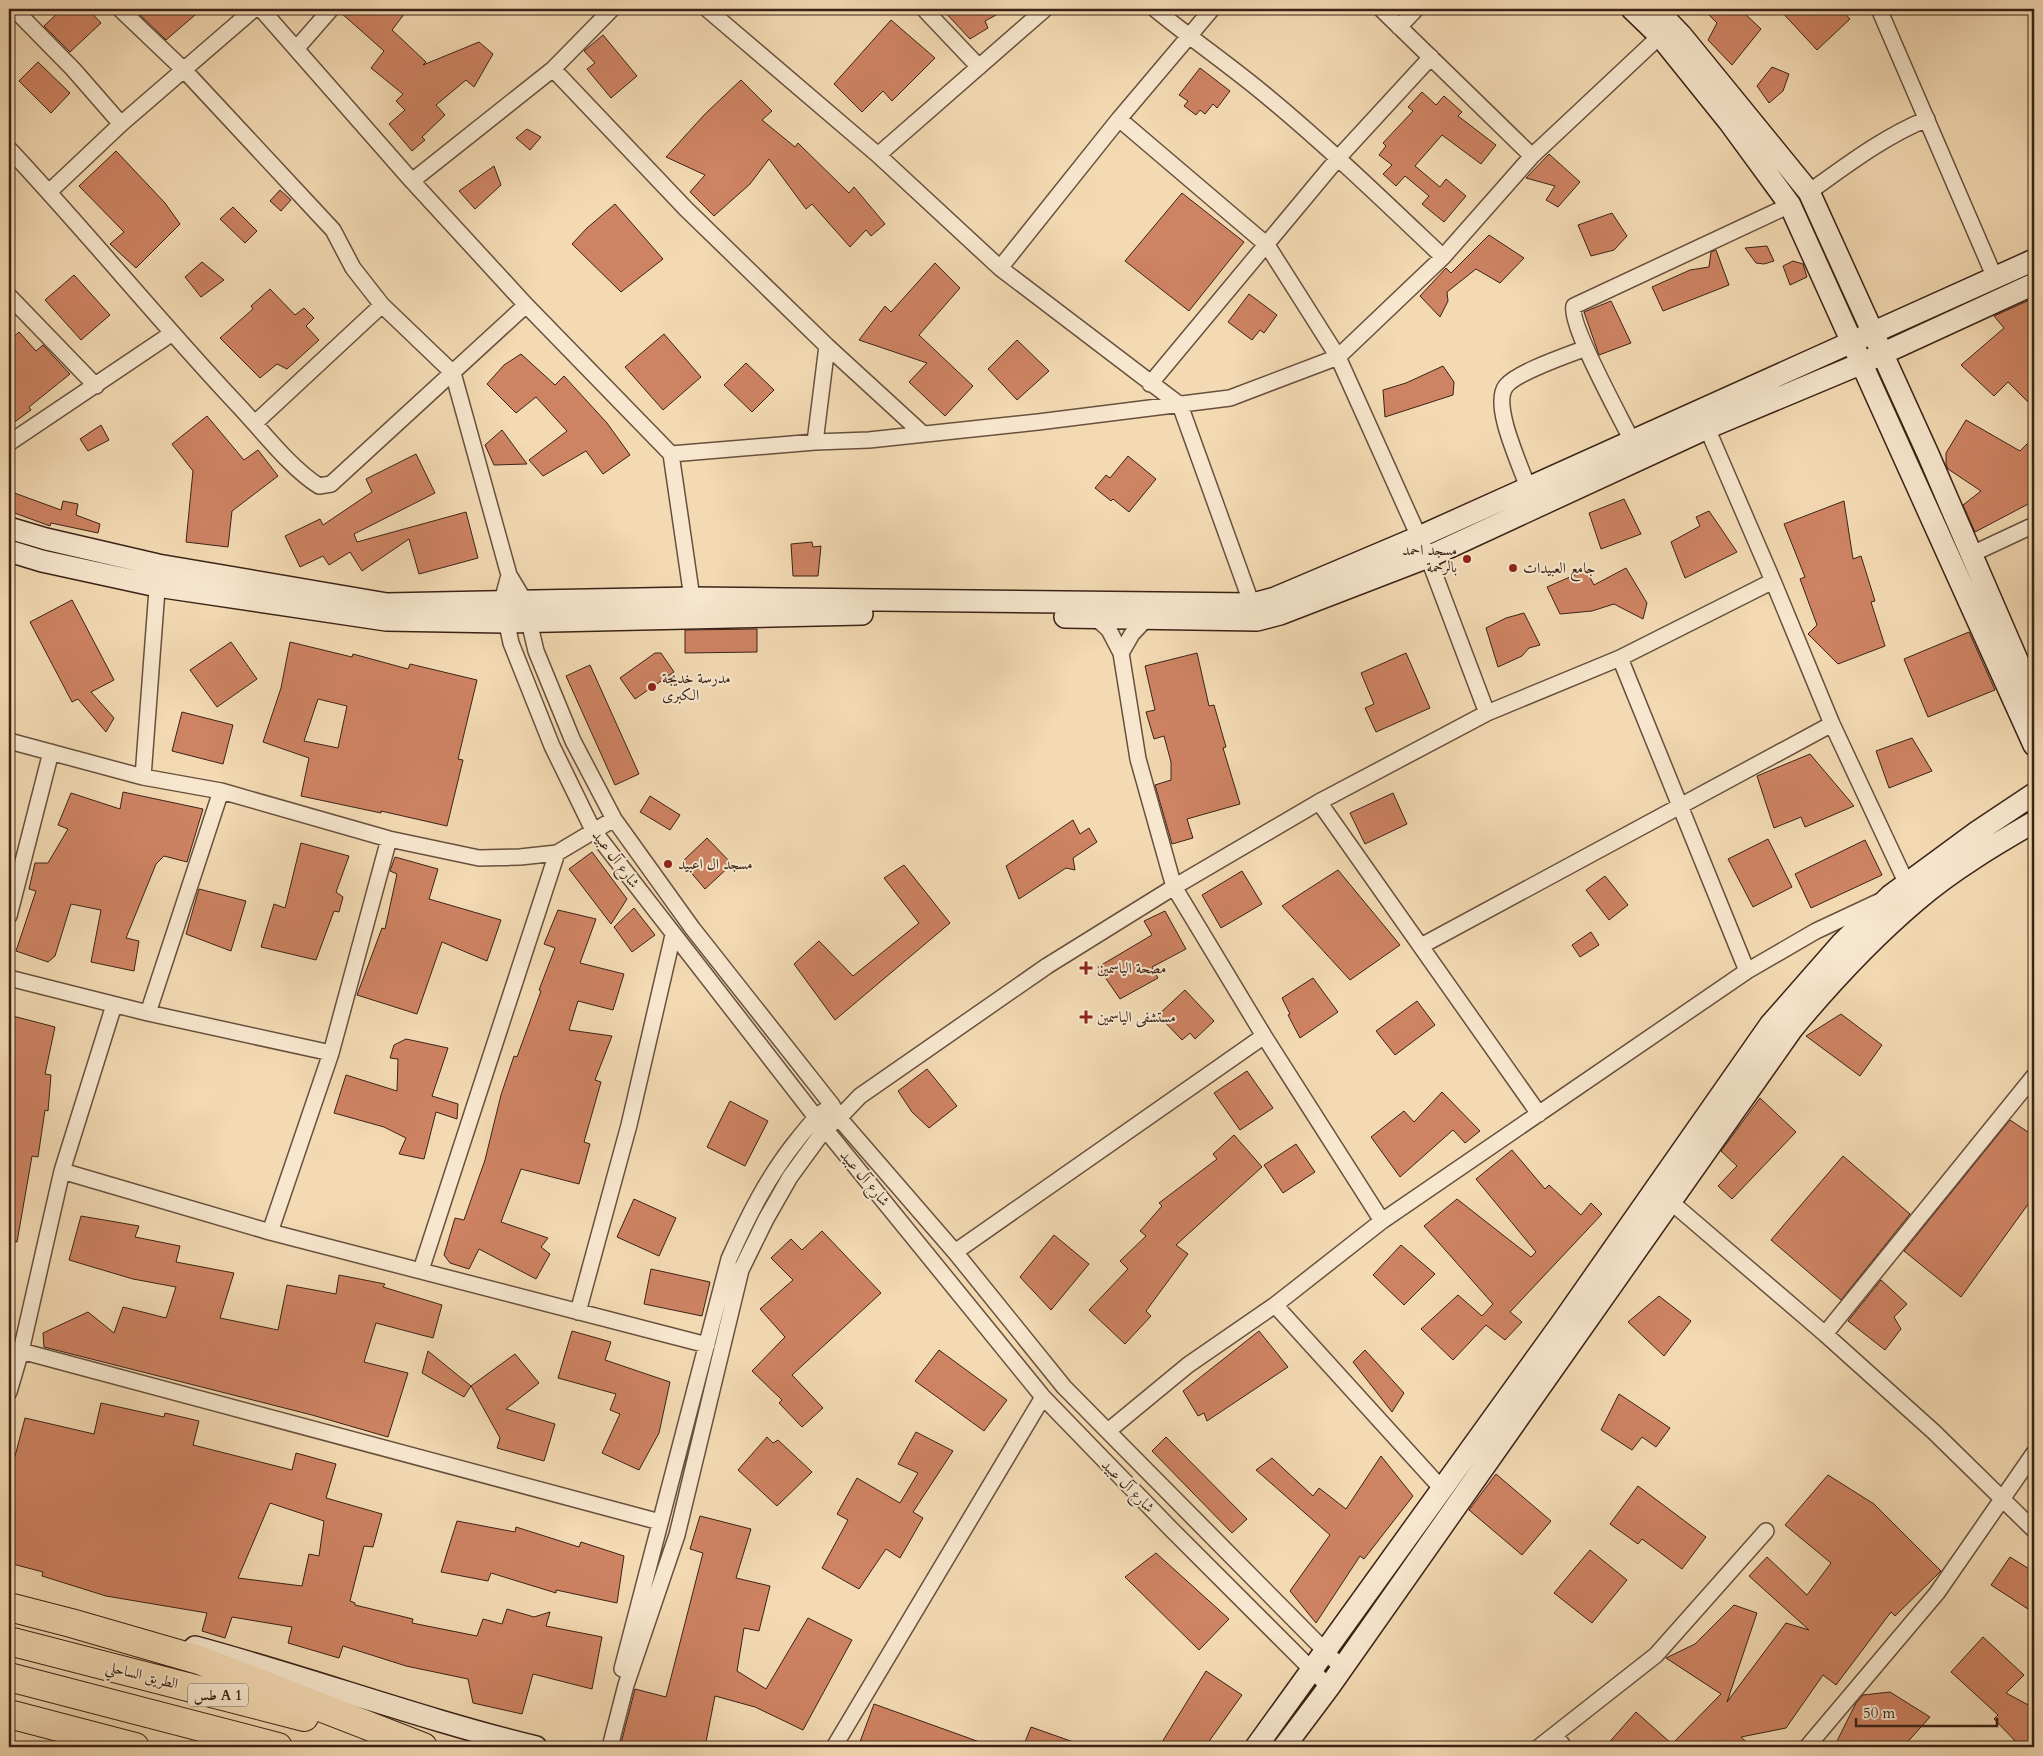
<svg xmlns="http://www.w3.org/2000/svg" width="2043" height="1756" font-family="Cardo,Amiri,serif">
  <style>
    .building { fill: #ce8363; stroke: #3b2216; fill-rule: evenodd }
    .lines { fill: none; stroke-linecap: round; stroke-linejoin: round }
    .street-casing { stroke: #69503d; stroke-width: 18 }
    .secondary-casing { stroke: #3b2216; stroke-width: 24 }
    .highway-casing { stroke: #3b2216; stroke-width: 30 }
    .street { stroke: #f7e7ce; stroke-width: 15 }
    .secondary { stroke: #f7e7ce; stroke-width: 21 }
    .highway { stroke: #f3dab3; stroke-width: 28 }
    .poi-dot { fill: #8f2418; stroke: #f7e7ce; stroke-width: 2 }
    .labels { text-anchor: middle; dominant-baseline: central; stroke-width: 4; stroke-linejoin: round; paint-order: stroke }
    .shield { fill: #f7e7ce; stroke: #735d4d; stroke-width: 1 }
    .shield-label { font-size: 14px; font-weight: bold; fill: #3b2216 }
    .poi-label { font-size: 15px; fill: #3b2216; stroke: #f7e7ce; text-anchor: start }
    .street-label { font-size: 15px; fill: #3b2216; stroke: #f7e7ce }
  </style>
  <rect width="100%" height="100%" fill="#f3dab3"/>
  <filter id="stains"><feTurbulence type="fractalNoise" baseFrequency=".004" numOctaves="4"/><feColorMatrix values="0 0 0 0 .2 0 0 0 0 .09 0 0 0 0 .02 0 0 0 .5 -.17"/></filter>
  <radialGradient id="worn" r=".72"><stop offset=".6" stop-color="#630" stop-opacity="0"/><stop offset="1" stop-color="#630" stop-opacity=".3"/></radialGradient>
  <!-- building -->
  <path class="building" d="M62,9H88L101,23L70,52L44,26Z
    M134,9H202L166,40Z
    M340,9H408L392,30L426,62L423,65L479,42L493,54L474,87L466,80L436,105L445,115L422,137L425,140L412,151L389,124L405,110L396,101L403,94L371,68L384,51L340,12Z
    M942,9H1007L985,21L988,28L970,39Z
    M1703,9H1740L1761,29L1732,65L1708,40L1717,23Z
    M1779,9H1841L1850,19L1817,50Z
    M891,20L935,58L892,101L883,91L862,112L834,84Z
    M603,35L637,76L611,98L587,69L595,63L584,51Z
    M38,62L70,93L51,113L19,81Z
    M1772,67L1789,74L1783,91L1769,103L1757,86Z
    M1200,68L1230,91L1217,108L1213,104L1205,114L1200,110L1196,115L1184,106L1188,101L1179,95Z
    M741,80L772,111L762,120L795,147L798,143L849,193L854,187L885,224L871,236L866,230L850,247L812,204L806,209L769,159L750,184L714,216L690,192L705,175L666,157L705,114Z
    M1422,92L1436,105L1444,96L1462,112L1458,116L1496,145L1481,164L1442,135L1415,166L1440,187L1446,179L1466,196L1444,222L1422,204L1429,196L1405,176L1396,186L1383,174L1392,165L1379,155L1386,146L1383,143L1413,111L1408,107Z
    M527,129L541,137L530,150L516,138Z
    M116,151L165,203L180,224L136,268L110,244L124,232L79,186Z
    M1549,154L1580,182L1558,207L1546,200L1555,186L1526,178Z
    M494,166L501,185L475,209L459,191Z
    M280,190L291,200L281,211L270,201Z
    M1182,193L1244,242L1189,311L1125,261Z
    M615,204L663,259L621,292L572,244L587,228Z
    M233,207L257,231L245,243L220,219Z
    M1612,213L1627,236L1614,250L1591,256L1578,225Z
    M1489,235L1524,258L1500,283L1476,269L1447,292L1448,301L1440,317L1420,296L1446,268L1451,273Z
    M1767,246L1774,261L1764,264L1756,263L1745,248Z
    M1716,250L1729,285L1663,311L1652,287L1690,270L1709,267L1711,252Z
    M1793,261L1803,264L1807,277L1790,285L1783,266Z
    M202,262L224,280L201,297L185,277Z
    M935,263L960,288L919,335L973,386L945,416L909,382L927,363L859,340L885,306L891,312Z
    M74,275L110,315L81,340L45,300Z
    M270,289L295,315L304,308L314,318L306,326L319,340L287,369L277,364L260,378L220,338L253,309L251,306Z
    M1249,294L1277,315L1264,333L1260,330L1252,340L1228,322Z
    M2034,298V408L2008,382L1994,396L1961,365L2004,328L1994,316Z
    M1611,301L1631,343L1599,355L1584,312Z
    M19,332L36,351L43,345L70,374L29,407L31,410L9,426V341Z
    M664,334L701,377L663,410L625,367Z
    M1017,340L1049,371L1017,400L988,369Z
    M521,354L555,385L564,376L607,423L630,455L603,474L586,451L543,476L529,460L567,431L536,397L516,413L487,384L504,365Z
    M746,363L774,390L752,412L724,385Z
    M1443,366L1454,382L1453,395L1385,417L1383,390L1406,383Z
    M207,416L244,460L258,450L278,476L232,511L228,547L186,542L193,471L172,444Z
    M1966,420L2020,451L2034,437V501L1975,532L1963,505L1981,491L1948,469L1946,464V453Z
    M101,425L109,440L88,451L80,439Z
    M502,430L527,464L494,465L485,445Z
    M416,454L435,493L354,534L357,542L466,512L478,558L419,574L409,539L362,571L350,552L329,565L323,556L300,567L285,536L320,519L323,525L372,492L366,479Z
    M1128,456L1156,479L1129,512L1113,499L1111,501L1095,488L1106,475L1110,478Z
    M9,491L61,510L63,501L78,504L76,515L100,524L98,533L51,523L50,526L9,511Z
    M1624,499L1641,534L1601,549L1589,513Z
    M1844,501L1853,559L1861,556L1875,601L1871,602L1885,646L1838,664L1808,634L1817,625L1800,579L1805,577L1784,524Z
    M1709,511L1737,552L1685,578L1671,542L1700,526L1696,517Z
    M812,542L813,547L821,546L818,576H793L791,544Z
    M1626,568L1647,603L1643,619L1614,604L1592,611L1560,614L1547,587L1586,570L1594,585Z
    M72,600L114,680L91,692L114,718L106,732L78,699L72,702L30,622Z
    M1524,613L1540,645L1529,648L1522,656L1498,667L1486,628L1506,618Z
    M757,629V652L685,653V630Z
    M1969,632L1995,690L1928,717L1904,659Z
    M231,642L257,679L217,707L190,670Z
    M290,642L352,657L353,654L408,669L410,664L477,680L458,759L463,760L447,826L381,811V813L301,796L309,758L263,742L281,688ZM318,699L347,706L338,748L304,741Z
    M655,653H661L674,672L635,699L620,678Z
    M1197,653L1209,706L1214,705L1226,747L1223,748L1240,804L1187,819L1193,838L1172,844L1155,785L1171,780V762L1164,736L1154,739L1146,712L1155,710L1145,666Z
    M1406,653L1430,708L1376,732L1365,708L1374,704L1361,673Z
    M590,665L639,774L615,785L566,676Z
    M182,712L233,725L223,764L172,751Z
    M1912,738L1932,771L1889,788L1876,751Z
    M1810,754L1854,806L1805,827L1801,817L1774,828L1757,776Z
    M123,792L203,809L187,862L164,856L156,864L126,938L139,941L134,971L91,962L101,910L71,904L55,956L48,962L16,951L36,891L29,889L35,863H48L68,829L58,825L71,793L120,809Z
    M1393,793L1407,824L1365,844L1350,813Z
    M650,796L680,815L670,830L640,812Z
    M1073,820L1080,834L1089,828L1097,842L1073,858L1075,870L1066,868L1019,899L1006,866Z
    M707,838L732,864L705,889L682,862Z
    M1768,839L1792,887L1753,907L1728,859Z
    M1865,840L1882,875L1811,908L1795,874Z
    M301,843L349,856L336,892L343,897L339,912L334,911L316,960L261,947L274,904L285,908Z
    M592,852L627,899L611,924L569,869Z
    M395,857L438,869L429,899L501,920L487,961L442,942L417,1014L357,995L382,928L385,929L397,874L390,871Z
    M904,865L950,923L835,1020L794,964L819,941L853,976L919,923L884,878Z
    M1338,870L1400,945L1350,980L1282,906Z
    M1242,871L1262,904L1221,928L1202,895Z
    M1605,876L1628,905L1609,920L1586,890Z
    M199,889L246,901L231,951L186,934Z
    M634,908L655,935L632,952L614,927Z
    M558,910L596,919L580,963L624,974L613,1010L578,1001L569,1030L612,1036L595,1080L601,1082L584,1142L590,1144L579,1184L521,1169L501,1222L548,1238L541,1247L550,1254L536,1279L479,1249L469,1269L450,1263L444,1255L455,1218L464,1220L485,1160L501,1095L514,1056L517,1057L541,991L539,990L555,948L544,944Z
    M1165,911L1186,949L1152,967L1158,978L1120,999L1098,967L1152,935L1144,921Z
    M1591,932L1599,945L1580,957L1572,945Z
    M1313,978L1338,1012L1300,1038L1288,1015L1290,1014L1282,998Z
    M1185,990L1214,1021L1195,1039L1190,1033L1182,1040L1158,1015Z
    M1417,1001L1435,1025L1395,1055L1376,1031Z
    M1841,1014L1882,1045L1860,1076L1806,1036Z
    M9,1015L55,1027L45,1074L51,1075L48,1111L45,1110L38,1157L32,1156L17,1242H9Z
    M406,1039L448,1048L432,1096L458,1104L457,1119L436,1112L424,1159L399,1154L406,1138L384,1127L334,1113L346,1075L397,1091L398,1059L390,1058L394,1045Z
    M927,1069L957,1106L929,1128L912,1112L898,1091Z
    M1247,1071L1273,1108L1240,1130L1214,1093Z
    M1442,1092L1480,1131L1465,1143L1453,1130L1400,1177L1371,1137L1404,1111L1414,1122Z
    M1760,1098L1796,1132L1732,1199L1718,1186L1737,1166L1721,1151Z
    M730,1101L768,1121L745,1166L707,1147Z
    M2010,1120L2034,1136V1196L1961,1297L1904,1251Z
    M1234,1135L1262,1167L1176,1245L1188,1254L1146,1311L1151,1316L1125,1344L1089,1310L1128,1269L1120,1261L1146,1236L1140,1231L1162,1206L1159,1203L1217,1159L1213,1154Z
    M1296,1144L1315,1172L1283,1193L1264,1165Z
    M1512,1150L1545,1189L1549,1185L1581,1215L1591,1203L1602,1214L1510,1312L1522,1322L1505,1340L1486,1325L1453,1360L1421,1329L1458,1295L1482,1316L1493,1304L1424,1226L1457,1199L1531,1257L1536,1252L1476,1179Z
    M1843,1156L1910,1214L1841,1300L1771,1240Z
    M634,1199L676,1218L659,1256L617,1237Z
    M81,1216L139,1226L135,1237L180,1246L176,1262L234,1273L220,1318L278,1330L287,1285L336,1294L339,1275L385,1284L383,1287L442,1305L433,1338L376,1323L364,1362L408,1373L388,1437L312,1415L44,1347L43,1333L88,1312L114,1333L123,1307L166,1318L176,1287L133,1279L69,1260Z
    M822,1231L881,1293L792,1375L823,1408L802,1427L779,1403L782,1400L752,1371L785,1337L760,1309L793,1280L771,1258L791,1239L802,1250Z
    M1054,1235L1089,1264L1051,1310L1020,1277Z
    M1401,1245L1435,1274L1404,1305L1373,1275Z
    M651,1269L710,1282L702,1316L644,1304Z
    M1881,1280L1907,1304L1894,1317L1901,1329L1885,1350L1848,1321Z
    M1659,1296L1691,1321L1664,1356L1628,1322Z
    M572,1331L611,1342L605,1360L670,1382L659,1433L639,1470L602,1453L620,1414L610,1410L616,1394L558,1378Z
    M1259,1331L1288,1367L1207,1421L1204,1413L1198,1416L1183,1391Z
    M939,1350L1007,1400L984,1431L915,1381Z
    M1365,1350L1404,1393L1392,1412L1353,1362Z
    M428,1351L471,1386L464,1397L422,1373Z
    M515,1354L539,1383L506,1409L555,1424L544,1461L497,1448L500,1438L471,1386Z
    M1619,1394L1670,1428L1656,1447L1642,1437L1632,1450L1601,1430Z
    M101,1403L164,1417L165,1413L199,1421L193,1445L292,1470L296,1453L336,1464L326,1498L382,1514L373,1547L364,1546L350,1601L355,1603V1605L413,1619L412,1623L477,1636L483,1619L502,1624L507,1609L534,1617L550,1612L546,1626L602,1637L592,1689L533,1674L522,1714L473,1703L468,1679L406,1666L343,1646L339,1658L288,1643L292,1627L232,1617L225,1638L202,1631L207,1613L106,1596L42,1576L43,1572L9,1563V1479L25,1418L94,1434ZM270,1503L324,1521L319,1556L309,1554L302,1586L238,1578Z
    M916,1432L953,1451L913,1512L923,1518L900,1558L886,1549L859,1589L822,1568L848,1520L837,1514L857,1478L900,1503L918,1473L898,1464Z
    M767,1437L773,1443L778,1440L812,1472L777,1506L738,1470Z
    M1166,1437L1247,1519L1232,1533L1152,1451Z
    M1381,1456L1413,1496L1364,1559L1360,1556L1316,1623L1290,1591L1330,1535L1256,1470L1272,1458L1313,1496L1319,1488L1346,1509Z
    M1496,1474L1551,1521L1522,1555L1469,1510Z
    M1828,1475L1874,1504L1941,1571L1895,1616L1891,1612L1836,1685L1823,1675L1786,1728L1741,1737L1752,1747H1605L1636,1712L1672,1744L1721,1694L1666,1658L1695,1644L1734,1605L1757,1613L1727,1702L1786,1623L1809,1630L1749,1576L1767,1557L1807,1595L1831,1563L1785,1525Z
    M1638,1486L1706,1537L1682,1569L1642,1539L1638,1544L1610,1524Z
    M700,1516L751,1529L736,1578L770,1586L759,1631L744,1628L737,1671L766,1689L808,1618L852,1640L803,1730L755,1707L715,1696L705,1747H620L635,1689L666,1697L703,1553L690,1549Z
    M457,1521L515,1532L516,1527L579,1547L581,1542L624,1556L617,1603L556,1590V1593L491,1573L488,1581L441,1572Z
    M1590,1550L1627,1580L1592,1623L1554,1593Z
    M1156,1553L1229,1619L1199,1650L1125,1577Z
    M2010,1557L2034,1572V1600L2028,1609L1991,1585Z
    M1983,1637L2024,1675L2006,1693L2034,1708V1747H2021L1994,1719L1998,1715L1951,1672Z
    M1206,1671L1242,1695L1205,1747H1159Z
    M1890,1692L1930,1717L1903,1747H1834L1856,1703L1863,1695Z
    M874,1704L988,1745V1747H874L860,1742Z
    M1031,1727L1082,1745V1747H1023Z"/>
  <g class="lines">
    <defs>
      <path id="street" d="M14,9L73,69L121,124
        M120,9L185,71L333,230L353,268L382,305L453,373L509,575L524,600L536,651L573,741L614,819L693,929L832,1105L839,1118L955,1252L1064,1387L1342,1668
        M261,9L412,181L526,305L671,454L692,598
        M707,9L878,155L1000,268L1180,405L1255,613
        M924,9L979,67
        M1155,9C1190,38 1228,64 1263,93C1326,145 1384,201 1443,257
        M1381,9L1532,156
        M1879,9L1995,278
        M1399,27L1416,9
        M296,49L331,9
        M553,69L686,209L827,346L923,434
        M1119,119L1267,245L1338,357L1428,557L1487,713
        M9,149C87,232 158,320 236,403C260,428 290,468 319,486L331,484L526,305
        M878,155L1045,9
        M412,181L553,69L612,9
        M49,192L121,124L254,9
        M1809,192C1847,165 1883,137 1927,119
        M1000,268L1119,119L1212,9
        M9,296L96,386
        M1150,384L1339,157L1431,57
        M255,423L382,305
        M1707,428L1773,581L1832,724L1906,882
        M1632,441C1622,420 1568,323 1574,306L1790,205
        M815,442L827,346
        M9,443L171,334
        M671,454L815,442L869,440L1038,422L1230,398L1338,357L1443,257L1532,156L1660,36
        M1528,488C1521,466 1491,405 1506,386C1517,372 1568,355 1586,348
        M1972,554L2034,525
        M509,575L502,601L511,643L552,746L593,830L825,1129L1043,1397L1171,1529L1329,1687
        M1096,618L1109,630L1121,653L1138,759L1174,887L1264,1036L1382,1221
        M1121,653L1132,634L1146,619
        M1620,658L1747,971
        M9,741L143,777L221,791L389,839L479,858L520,857L557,853L614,819
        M143,777L158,576
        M1319,802L1539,1114
        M9,916L51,752
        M1421,946L1832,724
        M9,978L148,1013L331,1053
        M148,1013L221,791
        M62,1171L270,1232L707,1345
        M1671,1202L1825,1334L1934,1432L2034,1530
        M270,1232L331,1053L389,839
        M955,1252L1264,1036
        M421,1270L557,853
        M1275,1305L1442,1489
        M578,1312L629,1125L673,935
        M1825,1334L2034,1076
        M21,1351L660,1522
        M9,1392L21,1351L62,1171L114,1005
        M1108,1431L1188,1365L1275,1305L1382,1221L1747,971L1816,931L1878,902
        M622,1669L729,1259C748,1216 768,1176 798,1139C806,1129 814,1118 824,1111
        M1555,1735L1564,1747
        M610,1747L626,1685L677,1535L741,1270L766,1219L790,1177L825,1129L839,1118L860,1096L1047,966L1174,887L1319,802L1487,713L1620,658L1773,581
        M834,1747L1043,1397
        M1539,1747L1656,1655L1766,1531
        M1807,1747L1937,1593L2034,1453"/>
      <path id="secondary" d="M1632,9L1660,36L1730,123L1790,205L2034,745
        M1656,9L1681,35L1809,192L1928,454L2034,699
        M9,528L46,539L158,565L387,604L692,598L1253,604L1275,598L1419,537L2034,260
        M9,551L42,561L157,586L386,620L505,622L862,614
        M1065,617L1257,620L1280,614L1428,557L1707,428L1860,364L2034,284
        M195,1647C310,1678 421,1719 536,1747
        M1256,1747L1561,1324L1770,1025L1842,943L1890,896L1977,832L2034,794
        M1284,1747L1329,1687L1792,1029C1830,983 1871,939 1917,900C1952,870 1994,845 2034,822"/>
      <path id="highway" d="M9,1607L71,1623L199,1660L423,1747
        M9,1641L304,1717
        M9,1677L278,1747
        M9,1714L135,1747"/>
    </defs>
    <!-- street casing -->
    <use href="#street" class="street-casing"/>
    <!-- secondary casing -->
    <use href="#secondary" class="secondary-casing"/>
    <!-- highway casing -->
    <use href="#highway" class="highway-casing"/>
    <!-- street -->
    <use href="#street" class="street"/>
    <!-- secondary -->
    <use href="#secondary" class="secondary"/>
    <!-- highway -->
    <use href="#highway" class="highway"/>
  </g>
  <!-- markers -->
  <g class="poi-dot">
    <circle cx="1467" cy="559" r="5"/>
    <circle cx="1513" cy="568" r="5"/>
    <circle cx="652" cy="687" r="5"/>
    <circle cx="668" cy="864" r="5"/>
    <path d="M1083.5 960.5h5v5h5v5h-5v5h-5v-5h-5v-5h5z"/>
    <path d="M1083.5 1009.5h5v5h5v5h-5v5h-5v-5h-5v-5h5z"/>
  </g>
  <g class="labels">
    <!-- shield labels -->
    <rect class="shield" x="188" y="1683.5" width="60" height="23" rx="4"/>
    <g class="shield-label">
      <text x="218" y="1695">طس A 1</text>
    </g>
    <!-- poi labels -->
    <g class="poi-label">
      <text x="1457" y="550" text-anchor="end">مسجد احمد<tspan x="1457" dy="17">بالرحمة</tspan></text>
      <text x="1523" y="568">جامع العبيدات</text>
      <text x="662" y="678">مدرسة خديجة<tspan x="662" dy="17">الكبرى</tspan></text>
      <text x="678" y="864">مسجد ال اعبيد</text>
      <text x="1097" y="968">مصحة الياسمين</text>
      <text x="1097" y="1017">مستشفى الياسمين</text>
    </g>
    <!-- street labels -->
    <g class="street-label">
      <text transform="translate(616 859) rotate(53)">شارع آل عبيد</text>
      <text transform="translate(865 1178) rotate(50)">شارع آل عبيد</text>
      <text transform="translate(1128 1486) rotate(45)">شارع آل عبيد</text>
      <text transform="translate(142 1675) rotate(14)">الطريق الساحلي</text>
    </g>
  </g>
  <!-- margin -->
  <rect width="2043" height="1756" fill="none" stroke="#f3dab3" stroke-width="30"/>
  <rect x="10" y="10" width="2023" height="1736" fill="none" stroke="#3b2216" stroke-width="2.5"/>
  <rect x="15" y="15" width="2013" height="1726" fill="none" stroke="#3b2216"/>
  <!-- scale -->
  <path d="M1856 1718v8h141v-8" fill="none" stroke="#3b2216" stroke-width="2.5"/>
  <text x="1863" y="1718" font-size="15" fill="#3b2216" stroke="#f7e7ce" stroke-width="4" paint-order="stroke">50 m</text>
  <rect width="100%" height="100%" filter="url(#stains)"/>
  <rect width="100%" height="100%" fill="url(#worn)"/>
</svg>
